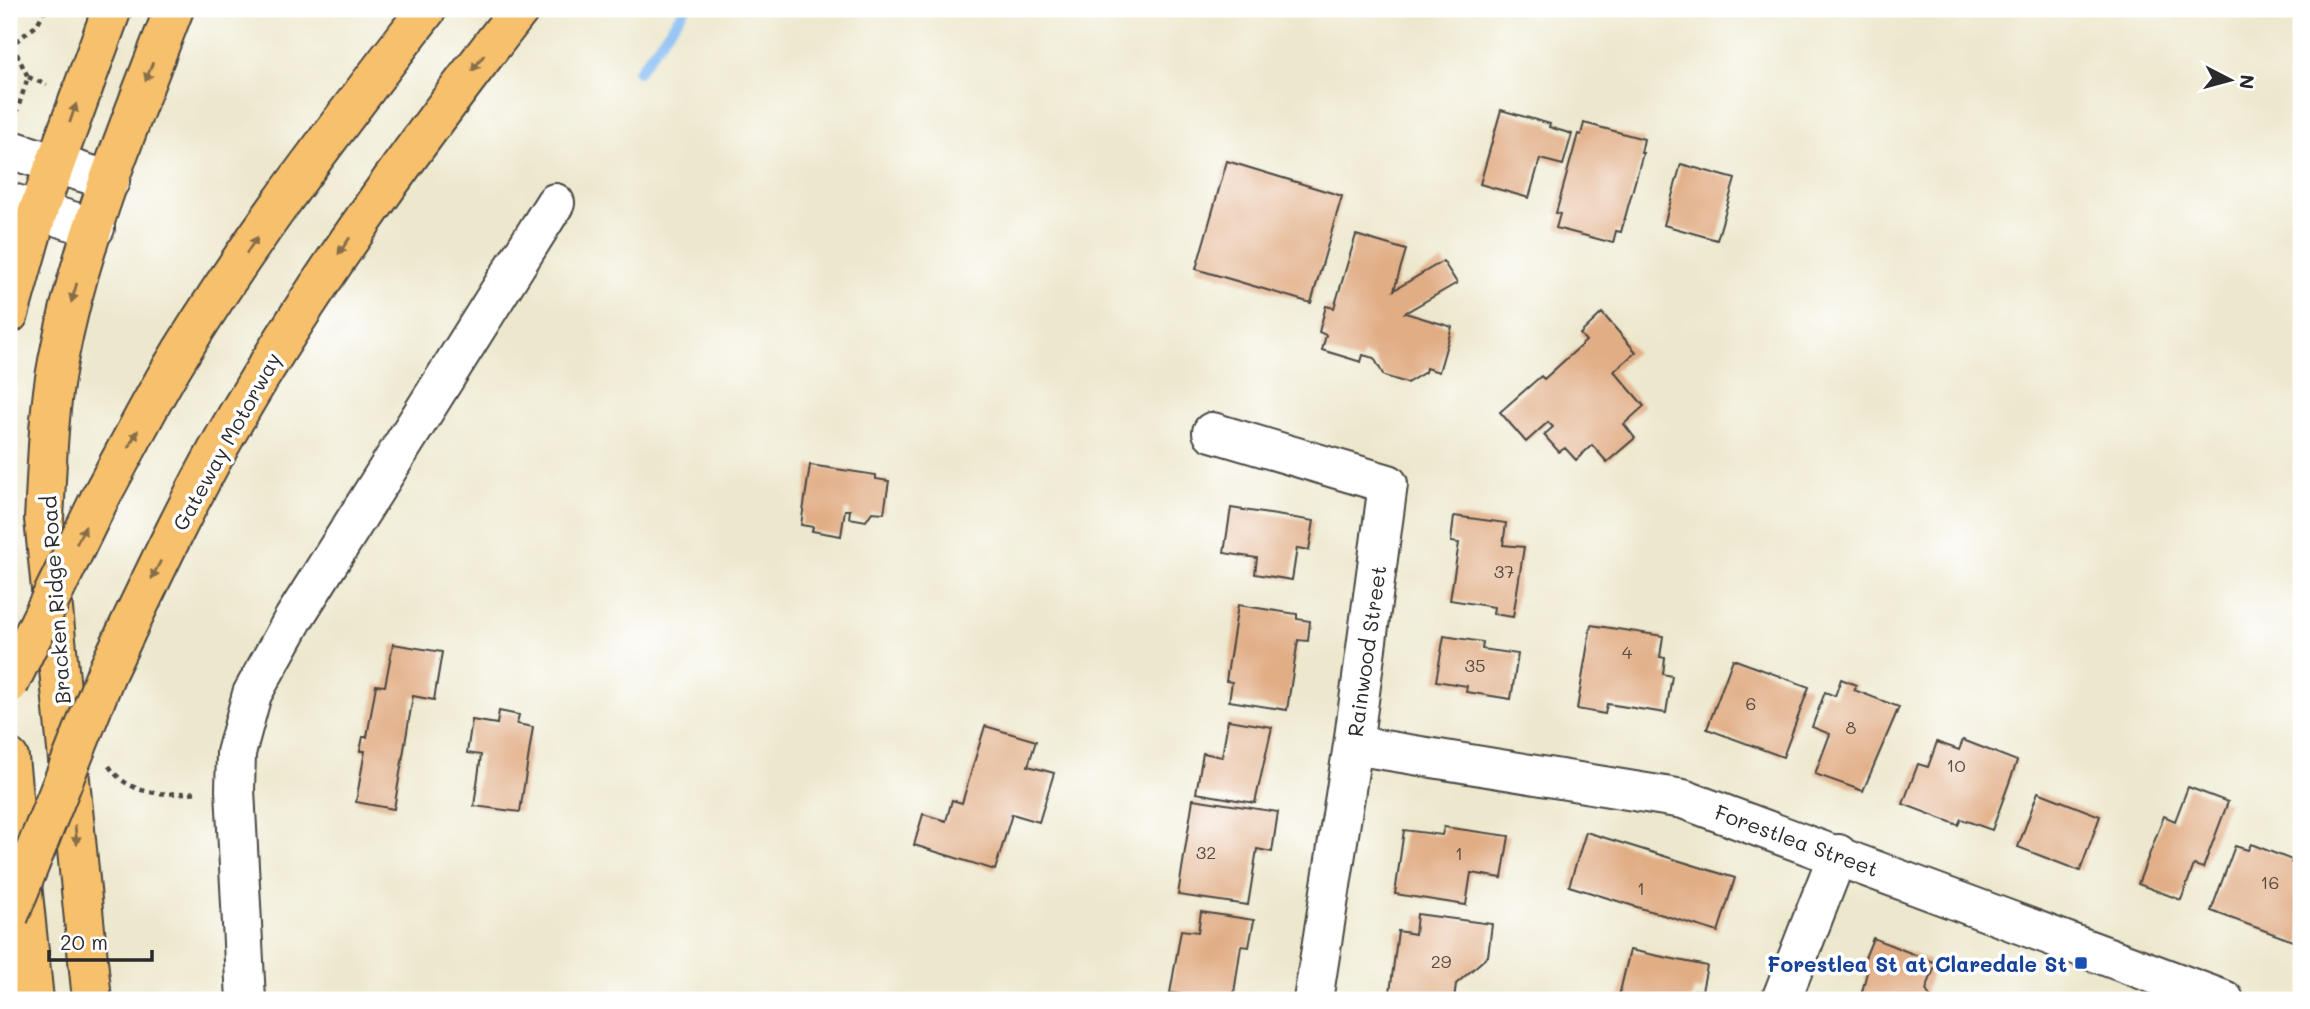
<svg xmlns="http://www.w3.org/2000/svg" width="2310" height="1009" font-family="Mali,sans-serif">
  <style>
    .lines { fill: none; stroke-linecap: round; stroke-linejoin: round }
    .stream { stroke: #84bbf3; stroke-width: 10 }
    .building { fill: #e1ad85 }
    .minor-casing { stroke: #484743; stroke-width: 42 }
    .major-casing { stroke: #484743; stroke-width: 42 }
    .highway-casing { stroke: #484743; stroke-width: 42 }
    .path { stroke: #484743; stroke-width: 4.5; stroke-dasharray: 5 5; stroke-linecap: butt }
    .minor { stroke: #fff; stroke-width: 38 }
    .major { stroke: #f7c06c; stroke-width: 38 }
    .highway { stroke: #f7c06c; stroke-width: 38 }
    .highway-bridge-casing { stroke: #484743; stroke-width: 42; stroke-linecap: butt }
    .highway-bridge { stroke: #f7c06c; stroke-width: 38 }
    .oneway { fill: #876e48 }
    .transit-dot { fill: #1a4fb4; stroke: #fff; stroke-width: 2.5 }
    .labels { text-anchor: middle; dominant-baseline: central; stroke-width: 7; stroke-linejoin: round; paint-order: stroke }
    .number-label { font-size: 18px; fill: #584c42 }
    .street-label { font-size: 21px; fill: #2b2b2b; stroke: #fff }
    .transit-label { font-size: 21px; font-weight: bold; fill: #164399; stroke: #fff; text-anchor: end }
  </style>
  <rect width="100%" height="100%" fill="#fff"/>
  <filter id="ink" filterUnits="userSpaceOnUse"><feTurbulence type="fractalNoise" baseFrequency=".0143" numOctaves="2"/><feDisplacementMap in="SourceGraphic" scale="14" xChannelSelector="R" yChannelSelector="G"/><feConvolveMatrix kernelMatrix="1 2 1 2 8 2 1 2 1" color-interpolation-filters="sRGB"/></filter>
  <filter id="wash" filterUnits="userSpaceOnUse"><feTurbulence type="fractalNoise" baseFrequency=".00686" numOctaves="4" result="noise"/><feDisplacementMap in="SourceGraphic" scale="28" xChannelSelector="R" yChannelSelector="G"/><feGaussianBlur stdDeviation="1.57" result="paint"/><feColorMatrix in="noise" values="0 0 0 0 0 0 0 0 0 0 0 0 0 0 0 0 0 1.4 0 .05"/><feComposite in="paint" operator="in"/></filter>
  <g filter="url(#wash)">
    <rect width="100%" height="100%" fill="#ede8cd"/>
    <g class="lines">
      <!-- stream -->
      <path class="stream" d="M638,72L685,9"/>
    </g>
    <g id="blocks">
      <!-- building -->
      <path class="building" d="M1501,110L1550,124L1549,127L1572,134L1563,165L1540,159L1529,198L1480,184Z
        M1584,123L1644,139L1641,153H1643L1621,232L1616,231L1613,243L1556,228L1560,214L1556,213L1578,134L1581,135Z
        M1227,161L1342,196L1311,303L1196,269Z
        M1681,164L1735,179L1717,240L1664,225Z
        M1356,235L1406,250L1394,290L1443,261L1457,283L1405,313L1452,327L1439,372L1426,368L1425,372L1407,383L1384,376L1374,358L1363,355L1361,362L1322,350L1326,335L1319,332L1326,306L1334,308Z
        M1602,313L1636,352L1614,371L1644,406L1624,424L1635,438L1607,462L1592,445L1576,460L1565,448L1559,452L1544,435L1553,427L1548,422L1526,442L1500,412L1541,376L1544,379L1586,341L1580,334Z
        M810,465L876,475V479L889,481L884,513L872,512L866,521L849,518L850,510H845L841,536L812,531L813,527L801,525Z
        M1231,508L1314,521L1309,550L1297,548L1292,580L1255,574L1257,558L1224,553Z
        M1454,516L1506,523L1503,545L1524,547L1513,617L1493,614L1494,607L1450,600L1459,543L1451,542Z
        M1238,605L1297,614V619L1310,621L1308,641L1298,640L1287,710L1229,701L1232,682L1226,681Z
        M1591,625L1663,636L1660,657L1665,658L1663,674L1672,676L1666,713L1607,704L1605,714L1577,709Z
        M1444,636L1483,642L1482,649L1518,654L1511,699L1466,692L1467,686L1436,681Z
        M393,644L442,652L434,700L413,696L394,809L356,802L365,751H360L363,737H367L376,685L385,686Z
        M1733,659L1809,687L1783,757L1707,729Z
        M1841,679L1856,685L1854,690L1899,707L1863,791L1815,774L1830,734L1812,727L1825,692L1835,696Z
        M499,711L519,715L517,724L533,727L520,812L474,806L481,755L467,753L472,720L497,724Z
        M1228,720L1272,727L1255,803L1196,793L1203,753L1222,757Z
        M985,726L1036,741L1028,766L1054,773L1039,822L1012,814L995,870L914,845L923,814L946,821L952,800L962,803Z
        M1963,740L2017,761L1992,830L1961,819L1958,825L1903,804L1918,764L1928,767L1937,742L1959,750Z
        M2188,787L2228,802L2203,868L2194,865L2181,900L2138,884L2164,816L2175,821Z
        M2038,792L2100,816L2080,871L2018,847Z
        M1193,799L1278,812L1272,852L1257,849L1248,905L1178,895Z
        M1444,827L1509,836L1502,878L1471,873L1466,905L1395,894L1404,830L1442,835Z
        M1586,832L1735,878L1718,932L1569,886Z
        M2251,844L2292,860L2291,863L2301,866V944L2211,911L2235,846L2248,850Z
        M1201,912L1254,920L1249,947L1241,946L1233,1000L1170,993L1181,930L1198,932Z
        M1417,914L1492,924L1488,956L1456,984L1454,1000H1389L1398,931L1415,934Z
        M1873,938L1936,963L1926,990L1932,1000H1860L1867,972L1860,970Z
        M1630,950L1707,966L1702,991L1694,990L1691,1000H1618Z
        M1030,994L1062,999V1000H1030Z"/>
    </g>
  </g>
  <g filter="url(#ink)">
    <use href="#blocks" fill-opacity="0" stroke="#484743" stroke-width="2"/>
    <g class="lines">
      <defs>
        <path id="minor" d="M9,149L110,181
          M9,202L95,228
          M1212,432L1388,484L1353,745L1313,1000
          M1353,745L1683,799L2224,1000
          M246,1000L235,790L236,753L252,694L294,618L555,203
          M1781,1000L1838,854"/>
        <path id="major" d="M9,314L38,211L112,9
          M9,758L34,1000
          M92,1000L44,519C47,467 48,412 58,361C81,240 130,123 174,9"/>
        <path id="highway" d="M100,498C122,458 143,417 166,377C242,248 336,128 427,9
          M106,674C148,586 189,497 238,414C322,271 419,139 520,9"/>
      </defs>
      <!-- minor casing -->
      <use href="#minor" class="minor-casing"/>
      <!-- major casing -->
      <use href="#major" class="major-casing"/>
      <!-- highway casing -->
      <use href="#highway" class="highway-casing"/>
      <!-- path -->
      <path class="path" d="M28,77L47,85
        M16,114L28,77L12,44L36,26L46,9
        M109,766C130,797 165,795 199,792"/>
      <!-- minor -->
      <use href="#minor" class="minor"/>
      <!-- major -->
      <use href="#major" class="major"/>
      <!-- highway -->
      <use href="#highway" class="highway"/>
      <defs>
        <path id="highway-bridge" d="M9,684L100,498
          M9,916L106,674"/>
      </defs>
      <!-- highway-bridge casing -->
      <use href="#highway-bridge" class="highway-bridge-casing"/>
      <!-- highway-bridge -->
      <use href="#highway-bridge" class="highway-bridge"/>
    </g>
    <!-- one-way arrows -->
    <defs><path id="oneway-solid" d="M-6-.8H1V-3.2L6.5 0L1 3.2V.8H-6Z" transform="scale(1.75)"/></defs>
    <g class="oneway">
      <use href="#oneway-solid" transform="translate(478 63) rotate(127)"/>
      <use href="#oneway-solid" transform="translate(149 72) rotate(111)"/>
      <use href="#oneway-solid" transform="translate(73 113) rotate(-71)"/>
      <use href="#oneway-solid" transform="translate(252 245) rotate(-56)"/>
      <use href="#oneway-solid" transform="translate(344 246) rotate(125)"/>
      <use href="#oneway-solid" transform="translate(74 293) rotate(106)"/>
      <use href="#oneway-solid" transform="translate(133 439) rotate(-61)"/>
      <use href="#oneway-solid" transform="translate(81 535) rotate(-63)"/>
      <use href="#oneway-solid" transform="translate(156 570) rotate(117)"/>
      <use href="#oneway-solid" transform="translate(76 835) rotate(84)"/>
    </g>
  </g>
  <!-- markers -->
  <rect class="transit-dot" x="2074" y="956" width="14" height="14" rx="3.5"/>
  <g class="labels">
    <!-- number labels -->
    <g class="number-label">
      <text x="1504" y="571">37</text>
      <text x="1627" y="652">4</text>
      <text x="1475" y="665">35</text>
      <text x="1751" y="703">6</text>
      <text x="1851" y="727">8</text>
      <text x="1956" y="765">10</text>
      <text x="1206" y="852">32</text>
      <text x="1459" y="853">1</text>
      <text x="2270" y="882">16</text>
      <text x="1641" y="888">1</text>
      <text x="1441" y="961">29</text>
    </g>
    <!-- street labels -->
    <g class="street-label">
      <text transform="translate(226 441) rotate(-61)">Gateway Motorway</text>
      <text transform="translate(55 600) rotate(-94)">Bracken Ridge Road</text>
      <text transform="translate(1366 651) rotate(-82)">Rainwood Street</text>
      <text transform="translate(1797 840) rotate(20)">Forestlea Street</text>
    </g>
    <!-- transit labels -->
    <g class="transit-label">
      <text x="2067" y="963">Forestlea St at Claredale St</text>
    </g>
  </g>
  <!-- margin -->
  <rect width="2310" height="1009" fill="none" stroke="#fff" stroke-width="35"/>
  <!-- north arrow -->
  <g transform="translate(2230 80) rotate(96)" stroke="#ffffff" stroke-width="5" paint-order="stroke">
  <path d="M0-5L12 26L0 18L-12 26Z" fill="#2b2b2b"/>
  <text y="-10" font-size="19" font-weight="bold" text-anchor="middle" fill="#2b2b2b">N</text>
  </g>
  <!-- scale -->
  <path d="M49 950v10h103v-10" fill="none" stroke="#2b2b2b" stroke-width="3.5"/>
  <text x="60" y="950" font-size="21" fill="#2b2b2b" stroke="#ffffff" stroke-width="5" paint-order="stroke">20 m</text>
</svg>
